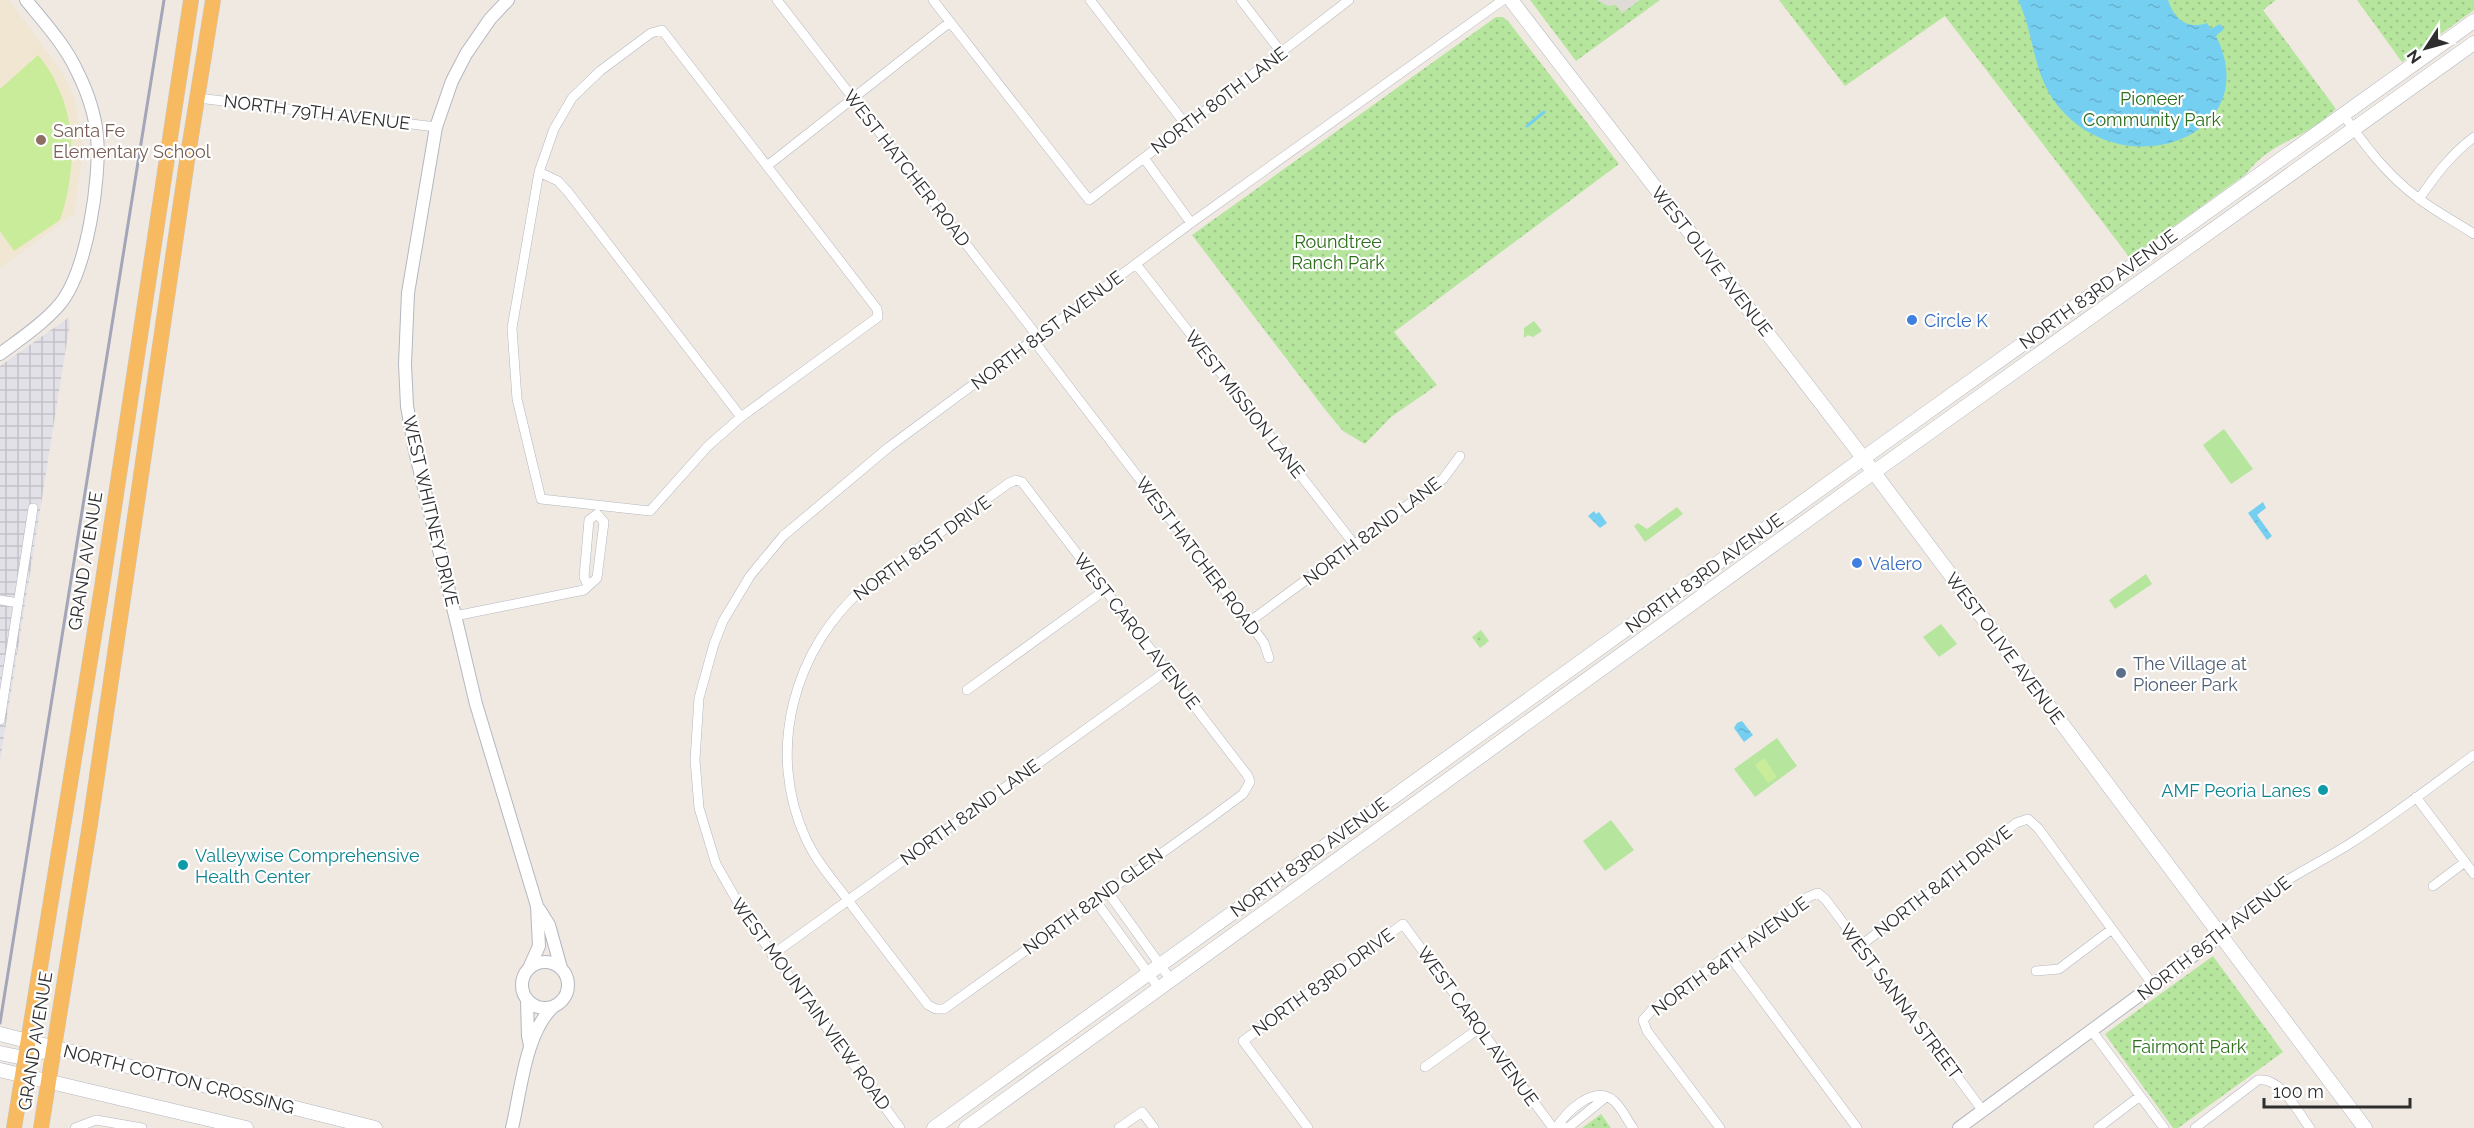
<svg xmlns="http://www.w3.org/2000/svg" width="2474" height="1128" font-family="Raleway,sans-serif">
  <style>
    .industrial { fill: url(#industrial-grid) }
    .education { fill: #f0e6d1 }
    .grass { fill: #b6e59e }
    .park { fill: url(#park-dots) }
    .pitch { fill: #c9ec9a }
    .plaza { fill: #dfdcd8 }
    .water { fill: url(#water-ripples) }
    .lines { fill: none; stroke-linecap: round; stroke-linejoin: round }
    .stream { stroke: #75cff0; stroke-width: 3 }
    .minor-casing { stroke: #b4b7c1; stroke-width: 10 }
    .tertiary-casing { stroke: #b4b7c1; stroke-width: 14 }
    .secondary-casing { stroke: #b4b7c1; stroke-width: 15 }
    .trunk-casing { stroke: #c9c9c9; stroke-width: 16 }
    .minor { stroke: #fff; stroke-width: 9 }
    .tertiary { stroke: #fff; stroke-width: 12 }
    .secondary { stroke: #fff; stroke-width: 14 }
    .trunk { stroke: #f8ba60; stroke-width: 15 }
    .rail { stroke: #a3a6b8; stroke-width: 3 }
    .education-dot { fill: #8d6e63; stroke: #fff; stroke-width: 2 }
    .shop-dot { fill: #3f7fe0; stroke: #fff; stroke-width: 2 }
    .service-dot { fill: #5c6f8a; stroke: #fff; stroke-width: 2 }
    .culture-dot { fill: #0f9aa8; stroke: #fff; stroke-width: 2 }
    .labels { text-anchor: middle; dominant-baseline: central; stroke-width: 4.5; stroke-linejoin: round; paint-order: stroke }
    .park-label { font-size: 18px; fill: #2c6e1b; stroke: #fff }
    .street-label { font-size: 18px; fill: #2e2e2e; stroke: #fff }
    .education-label { font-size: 18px; fill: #785e54; stroke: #fff; text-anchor: start }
    .shop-label { font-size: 18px; fill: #366cbe; stroke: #fff; text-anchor: start }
    .service-label { font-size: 18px; fill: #4e5e75; stroke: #fff; text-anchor: start }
    .culture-label { font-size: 18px; fill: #0d838f; stroke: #fff; text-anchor: end }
  </style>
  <defs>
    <pattern id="industrial-grid" width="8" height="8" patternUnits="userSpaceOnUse" patternTransform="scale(1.5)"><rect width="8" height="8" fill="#e3e1e8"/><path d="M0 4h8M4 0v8" fill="none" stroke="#c3c1c7"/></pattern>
    <pattern id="park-dots" width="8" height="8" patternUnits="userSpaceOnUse" patternTransform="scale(1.5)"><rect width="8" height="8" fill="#b6e59e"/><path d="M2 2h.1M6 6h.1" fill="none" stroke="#9dc588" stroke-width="1.8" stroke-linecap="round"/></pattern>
    <pattern id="water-ripples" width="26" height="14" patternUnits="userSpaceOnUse" patternTransform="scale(1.5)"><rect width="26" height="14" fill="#75cff0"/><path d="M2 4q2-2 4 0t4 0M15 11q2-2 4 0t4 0" fill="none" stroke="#66b2ce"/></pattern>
  </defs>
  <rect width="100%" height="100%" fill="#efe9e1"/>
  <!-- industrial -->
  <path class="industrial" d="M68,318L70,322L0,761V366Z"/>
  <!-- education -->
  <path class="education" d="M0,0H9L63,74L75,100L83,150L74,214L0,268Z"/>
  <!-- grass -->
  <path class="grass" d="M1534,321L1542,331L1533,337L1528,335L1524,338V328Z
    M2224,429L2253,469L2231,484L2203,445Z
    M1677,507L1683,514L1645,542L1634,526L1638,523L1647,529Z
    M2146,574L2152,584L2115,609L2109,600Z
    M1941,624L1957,644L1939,657L1923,637Z
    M1777,738L1797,766L1755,797L1734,769Z
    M1611,820L1634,850L1605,871L1583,841Z"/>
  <!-- park -->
  <path class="park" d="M1530,0H1660L1576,61Z
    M1779,0H2276L2263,10L2336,109C2328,115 2321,122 2313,127C2285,145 2268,146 2246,174L2130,258L1945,16L1845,86Z
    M2357,0H2474V10L2402,62Z
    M1496,17H1503L1508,21L1619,164L1394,332L1437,385L1391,417L1365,444L1343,431L1327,412L1192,235Z
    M1481,630L1489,641L1480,648L1472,637Z
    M2213,956L2283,1052L2178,1128H2173L2105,1034Z
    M1601,1114L1611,1128H1582Z"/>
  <!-- pitch -->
  <path class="pitch" d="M38,55C77,102 79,164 60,220L14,251L0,231V89Z
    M1764,758L1777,777L1768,783L1755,765Z"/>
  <!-- plaza -->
  <path class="plaza" d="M1597,0H1640L1622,13L1616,5L1608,6Z"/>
  <!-- water -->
  <path class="water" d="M2018,0H2168C2174,19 2187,30 2207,23L2211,29L2220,24L2224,29L2216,36C2266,136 2125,188 2058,106C2032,74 2035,35 2018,0Z
    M2263,502L2266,508L2257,515L2272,536L2267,540L2248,513Z
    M1594,511L1596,514L1599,512L1607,523L1600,528L1588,516Z
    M1742,721L1753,735L1744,742L1734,728L1737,723Z"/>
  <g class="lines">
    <!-- stream -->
    <path class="stream" d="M1527,126L1544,112"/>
    <defs>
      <path id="minor" d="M777,0L1038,337
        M933,0L1089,200L1349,0
        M1090,0L1186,125
        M1241,0L1281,52
        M198,98L436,127
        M2343,114C2365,146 2387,175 2418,198C2436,212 2456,222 2474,234
        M1144,158L1191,223
        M767,166L662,30L651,33L600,71L572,98L554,129L539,172L512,328L517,399L541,499L650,511L708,446L741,417L878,317L877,309L767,166L950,22
        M539,172L558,181L568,192L741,417
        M2419,199C2435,176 2451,154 2474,137
        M1136,264L1354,544
        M1034,341L1249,622L1264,643L1269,658
        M1016,480L1022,482L1248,776L1250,782L1243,794L1208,820L944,1009H936L928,1005C901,970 874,935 847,899C833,880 816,861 806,839C765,751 794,647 866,586L1009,483Z
        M0,600L18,603
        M455,616L584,590L597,578L604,522L597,514L589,520L584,577L588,585
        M1249,622L1443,479L1460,456
        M967,690L1105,590
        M0,720L33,508
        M2416,797L2474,874
        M2433,886L2465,862
        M1107,891L1171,980
        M1095,900L1159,988
        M2221,935C2254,892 2305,872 2351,843C2393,816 2433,785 2474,755
        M1860,946L1944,882L2016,823L2028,819L2038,828L2153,985
        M772,955L1168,670
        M1729,955L1857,1128
        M2036,971L2059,969L2112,929
        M2092,1031L2164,1128
        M1425,1067L1481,1027
        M75,1128L96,1120L142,1128
        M900,1128L748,920L716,864L699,808L695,760L699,698L714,644L723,621L750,576L783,536L889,447L1191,223L1503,0
        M1119,1128L1142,1112L1154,1128
        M1308,1128L1243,1041L1403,924L1553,1128
        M1556,1128C1566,1113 1594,1083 1614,1101C1622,1108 1627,1120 1633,1128
        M1563,1128L1569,1127L1606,1097
        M1720,1128L1647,1031L1643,1020L1652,1010L1808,897L1818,893L1826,900L1983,1111
        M2098,1128L2140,1096
        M2195,1128L2258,1080C2281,1077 2297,1111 2310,1128"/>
      <path id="tertiary" d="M508,0L490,19L466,54L452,81L436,127L408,293L405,364L407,406L415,451L458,628L476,704L537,906L539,946L530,966
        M0,354C20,339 44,323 60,304C87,271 101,178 97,136C95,114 87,91 77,71C65,45 44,22 26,0
        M539,909L549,925L561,968
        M522 985a23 23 0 1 1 46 0a23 23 0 1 1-46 0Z
        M527,1000L528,1036L530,1045
        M512,1128C521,1091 525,1032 554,1006
        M1959,1128L2221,935"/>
      <path id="secondary" d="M1511,0L1851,442L2365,1128
        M0,1034L375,1128
        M0,1053L24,1058L53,1048
        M0,1070L246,1128
        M934,1128L1883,444L2474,21
        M966,1128L1874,472L2474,43"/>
      <path id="trunk" d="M14,1128L102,587L191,0
        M41,1128L90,824L187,161L213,0"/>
    </defs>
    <!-- minor casing -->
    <use href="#minor" class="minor-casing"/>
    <!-- tertiary casing -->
    <use href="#tertiary" class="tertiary-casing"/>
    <!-- secondary casing -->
    <use href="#secondary" class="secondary-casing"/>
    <!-- trunk casing -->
    <use href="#trunk" class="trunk-casing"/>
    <!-- minor -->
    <use href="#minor" class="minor"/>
    <!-- tertiary -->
    <use href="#tertiary" class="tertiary"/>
    <!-- secondary -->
    <use href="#secondary" class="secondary"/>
    <!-- trunk -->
    <use href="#trunk" class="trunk"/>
    <!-- rail -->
    <path class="rail" d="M0,1023L164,0"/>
  </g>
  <!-- markers -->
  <circle class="education-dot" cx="41" cy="140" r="6"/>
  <g class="shop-dot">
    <circle cx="1912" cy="320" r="6"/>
    <circle cx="1857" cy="563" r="6"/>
  </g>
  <circle class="service-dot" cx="2121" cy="673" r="6"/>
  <g class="culture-dot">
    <circle cx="2323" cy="790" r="6"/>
    <circle cx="183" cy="865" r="6"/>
  </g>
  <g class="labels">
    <!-- park labels -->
    <g class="park-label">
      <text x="2152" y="98">Pioneer<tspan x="2152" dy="21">Community Park</tspan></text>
      <text x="1338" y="241">Roundtree<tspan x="1338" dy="21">Ranch Park</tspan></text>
      <text x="2189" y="1046">Fairmont Park</text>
    </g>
    <!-- street labels -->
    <g class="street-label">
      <text transform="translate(1219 100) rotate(-37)">NORTH 80TH LANE</text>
      <text transform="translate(317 112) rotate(7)">NORTH 79TH AVENUE</text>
      <text transform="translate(907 168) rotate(52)">WEST HATCHER ROAD</text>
      <text transform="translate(1712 261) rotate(52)">WEST OLIVE AVENUE</text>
      <text transform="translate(2098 289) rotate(-36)">NORTH 83RD AVENUE</text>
      <text transform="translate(1047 330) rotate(-37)">NORTH 81ST AVENUE</text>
      <text transform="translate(1245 404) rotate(52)">WEST MISSION LANE</text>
      <text transform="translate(431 511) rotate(77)">WEST WHITNEY DRIVE</text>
      <text transform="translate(1372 531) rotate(-37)">NORTH 82ND LANE</text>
      <text transform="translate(922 548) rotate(-36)">NORTH 81ST DRIVE</text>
      <text transform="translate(1198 556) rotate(53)">WEST HATCHER ROAD</text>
      <text transform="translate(85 561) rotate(-81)">GRAND AVENUE</text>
      <text transform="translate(1704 573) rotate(-36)">NORTH 83RD AVENUE</text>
      <text transform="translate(1137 631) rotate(52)">WEST CAROL AVENUE</text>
      <text transform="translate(2005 648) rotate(53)">WEST OLIVE AVENUE</text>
      <text transform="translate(970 812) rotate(-36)">NORTH 82ND LANE</text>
      <text transform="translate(1309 857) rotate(-36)">NORTH 83RD AVENUE</text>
      <text transform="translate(1943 881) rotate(-38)">NORTH 84TH DRIVE</text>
      <text transform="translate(1093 901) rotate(-36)">NORTH 82ND GLEN</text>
      <text transform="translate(2214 938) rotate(-38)">NORTH 85TH AVENUE</text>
      <text transform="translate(1730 956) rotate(-36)">NORTH 84TH AVENUE</text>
      <text transform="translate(1323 982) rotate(-36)">NORTH 83RD DRIVE</text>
      <text transform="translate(1901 1001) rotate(53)">WEST SANNA STREET</text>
      <text transform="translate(811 1004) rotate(54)">WEST MOUNTAIN VIEW ROAD</text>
      <text transform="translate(1478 1026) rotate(54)">WEST CAROL AVENUE</text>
      <text transform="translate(35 1041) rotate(-81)">GRAND AVENUE</text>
      <text transform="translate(179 1079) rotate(14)">NORTH COTTON CROSSING</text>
    </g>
    <!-- education labels -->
    <g class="education-label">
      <text x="53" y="130">Santa Fe<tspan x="53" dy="21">Elementary School</tspan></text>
    </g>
    <!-- shop labels -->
    <g class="shop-label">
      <text x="1924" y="320">Circle K</text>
      <text x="1869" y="563">Valero</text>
    </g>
    <!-- service labels -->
    <g class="service-label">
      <text x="2133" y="663">The Village at<tspan x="2133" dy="21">Pioneer Park</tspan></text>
    </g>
    <!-- culture labels -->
    <g class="culture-label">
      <text x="2311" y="790">AMF Peoria Lanes</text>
      <text x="195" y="855" text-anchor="start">Valleywise Comprehensive<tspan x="195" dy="21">Health Center</tspan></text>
    </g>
  </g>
  <!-- north arrow -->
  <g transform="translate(2426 48) rotate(234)" stroke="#ffffff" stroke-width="4.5" paint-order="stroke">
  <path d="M0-4.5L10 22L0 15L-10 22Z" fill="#2e2e2e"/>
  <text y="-9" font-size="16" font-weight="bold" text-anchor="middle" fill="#2e2e2e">N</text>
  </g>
  <!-- scale -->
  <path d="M2264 1098v9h146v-9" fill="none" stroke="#2e2e2e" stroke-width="3"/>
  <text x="2273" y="1098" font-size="18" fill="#2e2e2e" stroke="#ffffff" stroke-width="4.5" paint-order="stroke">100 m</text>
</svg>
